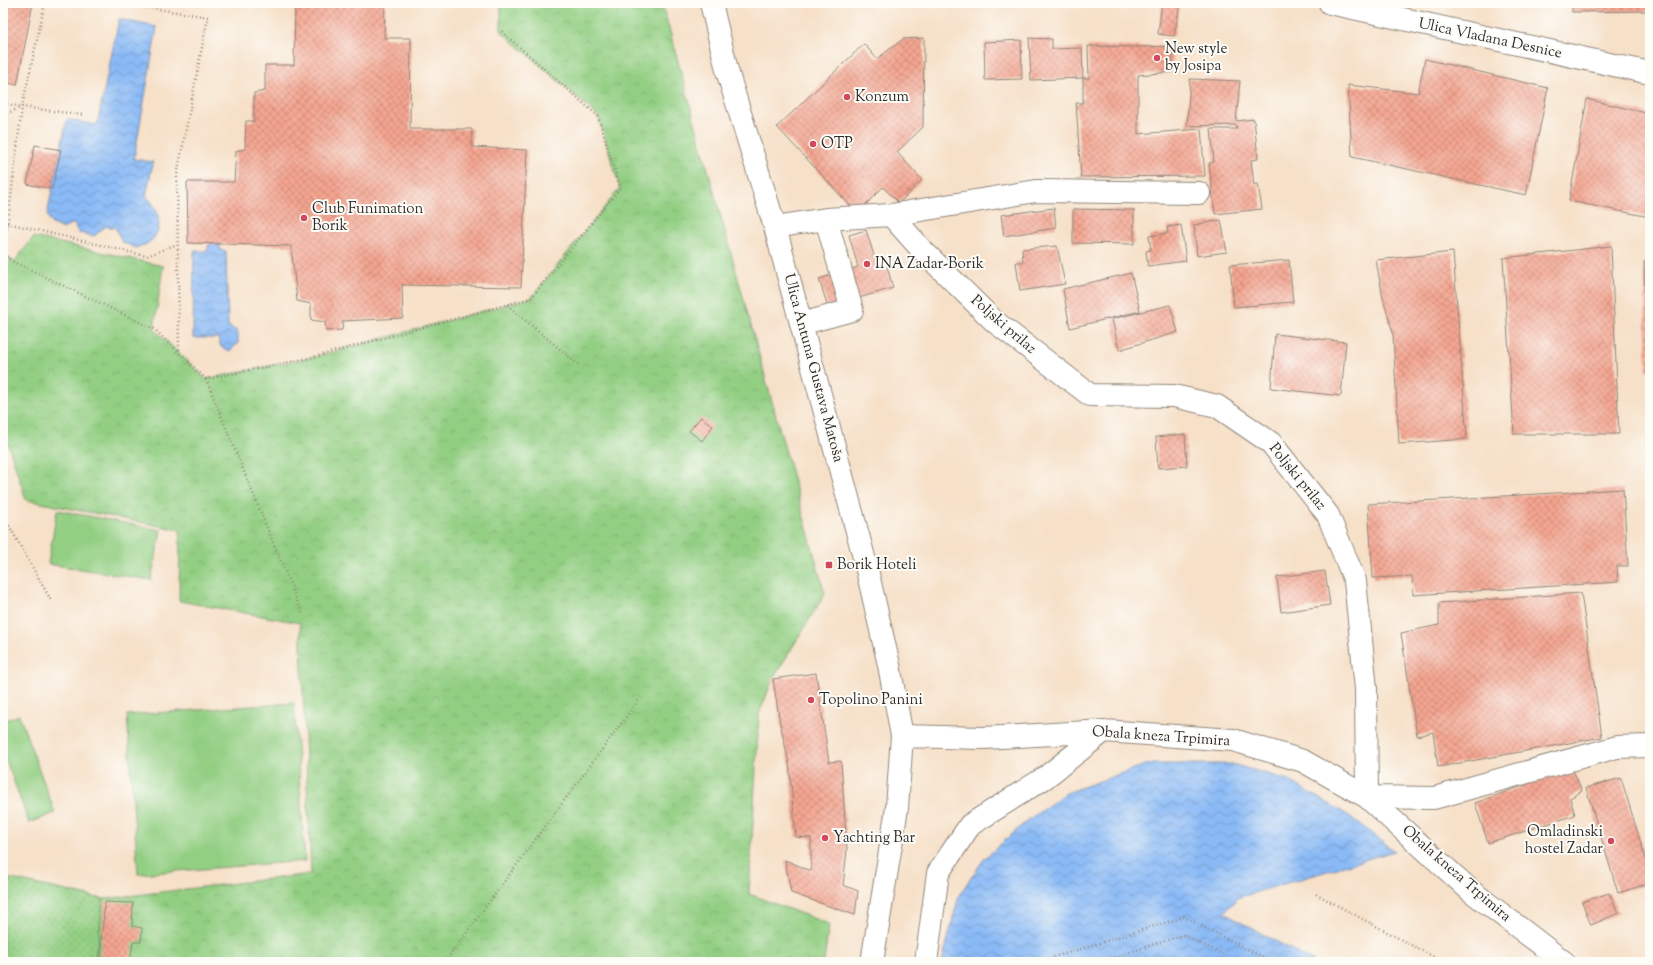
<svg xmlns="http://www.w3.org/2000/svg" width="1653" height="965" font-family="'Sorts Mill Goudy',serif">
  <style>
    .grass { fill: #93cf83; stroke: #5f7d57 }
    .park { fill: url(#park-crowns); stroke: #5f7d57 }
    .garden { fill: url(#garden-dots); stroke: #5f7d57 }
    .water { fill: url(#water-waves); stroke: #5a7290 }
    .building { fill: url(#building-cross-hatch) }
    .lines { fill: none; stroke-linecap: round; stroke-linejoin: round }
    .minor-casing { stroke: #90867a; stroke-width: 24 }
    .path { stroke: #90867a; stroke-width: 2.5; stroke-dasharray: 1 3; stroke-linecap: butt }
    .minor { stroke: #fff; stroke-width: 22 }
    .poi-dot { fill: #d1495b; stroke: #fdfcf7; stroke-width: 1.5 }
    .labels { text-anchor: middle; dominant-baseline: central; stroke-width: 4; stroke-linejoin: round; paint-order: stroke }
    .street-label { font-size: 15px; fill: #2b2b2b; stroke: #fdfcf7 }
    .poi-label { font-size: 15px; fill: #2b2b2b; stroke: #fdfcf7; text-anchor: start }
  </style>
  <defs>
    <pattern id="park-crowns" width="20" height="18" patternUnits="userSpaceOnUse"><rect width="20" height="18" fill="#93cf83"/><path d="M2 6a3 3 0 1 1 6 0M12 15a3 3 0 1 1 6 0" fill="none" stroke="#7fb271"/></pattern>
    <pattern id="garden-dots" width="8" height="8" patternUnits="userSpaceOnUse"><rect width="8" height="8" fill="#93cf83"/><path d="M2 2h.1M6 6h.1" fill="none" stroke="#7fb271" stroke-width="1.8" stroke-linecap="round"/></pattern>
    <pattern id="water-waves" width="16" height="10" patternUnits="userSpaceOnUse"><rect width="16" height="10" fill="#8abaf6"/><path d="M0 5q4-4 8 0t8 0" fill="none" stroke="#7197c7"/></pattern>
    <pattern id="building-cross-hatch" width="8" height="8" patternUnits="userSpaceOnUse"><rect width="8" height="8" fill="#f5a691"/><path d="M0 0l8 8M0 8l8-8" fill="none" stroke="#c78777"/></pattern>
  </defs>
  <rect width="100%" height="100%" fill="#fdfcf7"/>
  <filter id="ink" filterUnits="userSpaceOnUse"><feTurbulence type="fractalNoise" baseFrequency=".025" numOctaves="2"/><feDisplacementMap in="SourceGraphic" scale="8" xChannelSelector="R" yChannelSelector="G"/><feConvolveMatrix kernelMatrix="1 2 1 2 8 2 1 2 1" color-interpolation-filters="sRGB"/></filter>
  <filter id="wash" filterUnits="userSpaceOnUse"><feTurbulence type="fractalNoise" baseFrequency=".012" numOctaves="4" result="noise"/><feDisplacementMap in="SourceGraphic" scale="16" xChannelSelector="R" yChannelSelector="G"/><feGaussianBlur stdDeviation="0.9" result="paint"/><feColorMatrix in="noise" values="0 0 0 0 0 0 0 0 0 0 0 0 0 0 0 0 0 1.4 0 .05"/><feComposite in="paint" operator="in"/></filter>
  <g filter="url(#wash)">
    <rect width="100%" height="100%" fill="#f6e0c8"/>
    <!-- grass -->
    <path class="grass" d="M57,510L161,530L151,580L48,564Z
      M294,703L305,861L138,874L127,715Z
      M19,715L55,813L29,823L3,752V721Z"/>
    <!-- park -->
    <path class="park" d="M501,3H662L825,594L773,679L759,714L749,894L829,924L824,962H96L103,899L311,874L300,623L179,601L180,530L26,500L3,428V254L14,262L34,237L163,266L154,329L206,379L314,357L531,298L620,188L598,116L501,31Z"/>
    <!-- garden -->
    <path class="garden" d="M3,877L103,899L96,962H3Z"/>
    <!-- water -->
    <path class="water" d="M119,19L157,27L134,159L153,162L146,196C159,208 166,231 148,243C145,245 140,246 136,248L122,242L116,228L106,226L94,236L79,233L73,223L63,229L52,224L47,215L67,119L97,125Z
      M209,244H220V250L226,251L228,326L238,332V343L230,351L221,347L218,338H193L194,251H207Z
      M1148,764H1232L1288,780L1348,815L1394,851L1237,898L1224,913L1314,962H942L959,895L984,859L1028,820L1066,793Z"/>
    <g id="blocks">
      <!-- building -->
      <path class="building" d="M3,3H33L17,85L3,82Z
        M295,3H385L384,38H411L410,129H472V147L527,150L521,287L402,285L403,318L343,321L342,330L326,331L325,322L311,320V304L297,301L291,246L188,243L187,182H234L236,151L245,149L246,121H254V93L265,91V65H294Z
        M1162,3L1180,4L1174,36L1158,34Z
        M1572,3H1648V11L1572,12Z
        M924,38L923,127L897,152L922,180L899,203L883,187L857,213L777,127L864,44L877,59L903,39Z
        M1029,38L1052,39V49L1082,48L1083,78L1031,80Z
        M1021,40L1022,79L985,80L984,42Z
        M1088,46L1138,47L1173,46L1172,72L1138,75V134L1201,129L1205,176L1081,177L1076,103H1083V78H1089Z
        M1425,59L1548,88L1526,195L1352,157L1348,85L1418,93Z
        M1190,79L1240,81L1236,121L1254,119L1258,159L1251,160L1254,185L1258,184L1262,209L1215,214L1209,163L1214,162L1211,129H1237L1236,125L1187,126Z
        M1587,99L1650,114V217L1569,201Z
        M35,145L61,150L52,189L27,184Z
        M1054,208L1056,228L1004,236L1001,215Z
        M1073,209L1134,210V244L1073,243Z
        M1221,220L1227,252L1197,256L1194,225Z
        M1181,225L1186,261L1148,266L1146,251L1151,250L1149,236L1168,233L1167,227Z
        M866,230L877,265L886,262L893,288L828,307L819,279L858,267L849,235Z
        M1057,246L1065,284L1020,291L1016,262H1023L1022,249Z
        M1611,246L1619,434H1514L1503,258Z
        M1453,252L1467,439L1399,444L1393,333L1383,298L1376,260Z
        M1289,260L1293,302L1234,307L1230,265Z
        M1650,261V370H1647L1644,262Z
        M1131,273L1140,311L1070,328L1063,289Z
        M1170,305L1178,332L1119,350L1112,319Z
        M1275,334L1346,342L1341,396L1271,388Z
        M701,417L713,426L702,441L689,431Z
        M1185,434L1187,466L1158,468L1156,437Z
        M1623,489L1628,566H1617L1618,582L1413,595L1412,576L1373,578L1368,504Z
        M1325,571L1330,605L1281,612L1277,577Z
        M1581,593L1602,737L1438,767L1433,732L1417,736L1401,633L1439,625V603Z
        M816,673L829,762L841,761L847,850L843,885L858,891L855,915L791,893L785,860L811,871V838L796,837L789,763L780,723L773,679Z
        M1572,768L1582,791L1570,798L1575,815L1488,843L1475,803Z
        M1621,778L1650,873V883L1618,893L1586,788Z
        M1609,893L1619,913L1591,925L1582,902Z
        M105,902L133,903L132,926L142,928L141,942H133L130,962H99Z"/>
    </g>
  </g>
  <g filter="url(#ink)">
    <use href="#blocks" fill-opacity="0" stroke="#90867a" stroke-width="1"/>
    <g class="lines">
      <defs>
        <path id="minor" d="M711,3L728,74L775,227L865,561L889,665L902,736L897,808L872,962
          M1330,3L1650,73
          M891,215L922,250L994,321L1090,395L1174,396L1217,406L1271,443L1328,515L1355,581L1366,689L1367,797L1434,798L1617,747L1650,746
          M775,227L826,219L891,215L1036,191L1199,193
          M801,324L852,310L826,219
          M902,736L984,738L1104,731L1233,740L1303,761L1367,797L1471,891L1564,962
          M926,962L938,873L970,825L1046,777L1104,731"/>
      </defs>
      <!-- minor casing -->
      <use href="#minor" class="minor-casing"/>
      <!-- path -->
      <path class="path" d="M120,3L208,17L177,175L179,352
        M3,103L22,107
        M3,115L22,107L84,115
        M7,223L147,256L177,244
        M3,254L14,262L154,329L206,379L314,357L531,298L620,188L598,116L501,31
        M4,254L22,107L45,3
        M507,305L579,365
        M206,379L302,613
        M3,515L52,602
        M1316,894L1443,962
        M445,962L640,698
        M1038,962L1184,917L1273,962
        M1099,962L1183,935L1238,962"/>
      <!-- minor -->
      <use href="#minor" class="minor"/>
    </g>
  </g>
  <!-- markers -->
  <g class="poi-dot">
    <circle cx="1157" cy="58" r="4"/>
    <circle cx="847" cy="97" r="4"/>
    <circle cx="813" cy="144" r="4"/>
    <circle cx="304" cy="218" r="4"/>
    <circle cx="867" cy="264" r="4"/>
    <rect x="825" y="561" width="8" height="8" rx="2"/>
    <circle cx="811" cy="700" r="4"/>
    <circle cx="825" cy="838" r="4"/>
    <circle cx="1611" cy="841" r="4"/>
  </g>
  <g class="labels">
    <!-- street labels -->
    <g class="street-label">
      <text transform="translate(1490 39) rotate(12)">Ulica Vladana Desnice</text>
      <text transform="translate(1003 325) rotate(41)">Poljski prilaz</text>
      <text transform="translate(813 368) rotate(75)">Ulica Antuna Gustava Matoša</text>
      <text transform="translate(1297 477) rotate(51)">Poljski prilaz</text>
      <text transform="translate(1161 737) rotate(4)">Obala kneza Trpimira</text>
      <text transform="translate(1456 874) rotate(41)">Obala kneza Trpimira</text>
    </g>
    <!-- poi labels -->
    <g class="poi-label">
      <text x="1165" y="49">New style<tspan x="1165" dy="17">by Josipa</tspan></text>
      <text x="855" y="97">Konzum</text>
      <text x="821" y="144">OTP</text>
      <text x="312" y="209">Club Funimation<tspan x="312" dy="17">Borik</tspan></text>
      <text x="875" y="264">INA Zadar-Borik</text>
      <text x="837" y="565">Borik Hoteli</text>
      <text x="819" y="700">Topolino Panini</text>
      <text x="1603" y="832" text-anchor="end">Omladinski<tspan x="1603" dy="17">hostel Zadar</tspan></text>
      <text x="833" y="838">Yachting Bar</text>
    </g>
  </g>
  <!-- margin -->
  <rect width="1653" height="965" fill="none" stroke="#fdfcf7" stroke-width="16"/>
</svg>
